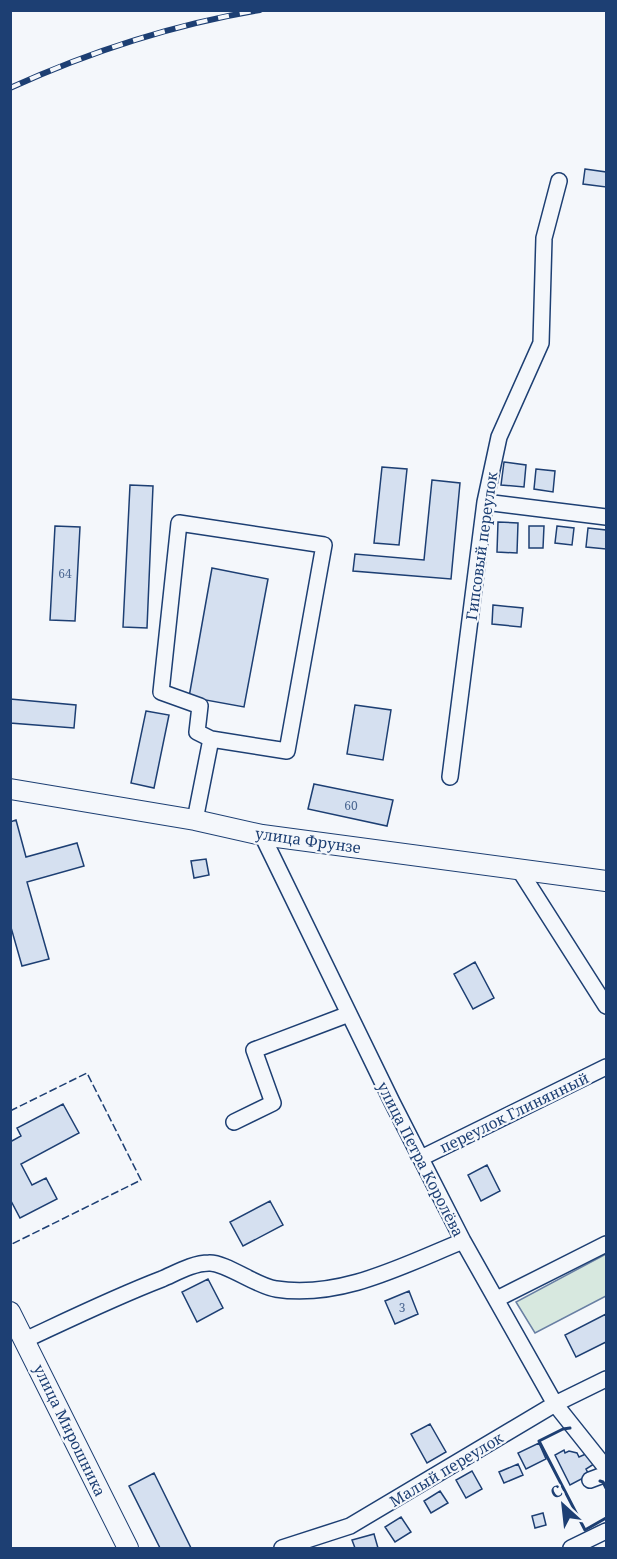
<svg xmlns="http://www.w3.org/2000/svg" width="617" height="1559" font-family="'Noto Serif',serif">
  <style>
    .green { fill: #d7e8df; stroke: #687fa3; stroke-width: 1.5 }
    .building { fill: #d5e0f0; stroke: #1d3f73; stroke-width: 1.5 }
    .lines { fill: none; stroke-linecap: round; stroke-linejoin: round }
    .minor-casing { stroke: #1d3f73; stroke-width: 18 }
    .major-casing { stroke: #1d3f73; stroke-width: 22 }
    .minor { stroke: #f4f7fb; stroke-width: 15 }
    .major { stroke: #f4f7fb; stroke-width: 20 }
    .rail-casing { stroke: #1d3f73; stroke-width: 6 }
    .rail { stroke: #f4f7fb; stroke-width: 4; stroke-dasharray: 11; stroke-linecap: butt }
    .fence { stroke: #1d3f73; stroke-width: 1.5; stroke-dasharray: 8 3; stroke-linecap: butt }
    .wall { stroke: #1d3f73; stroke-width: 3 }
    .labels { text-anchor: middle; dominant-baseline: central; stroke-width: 4.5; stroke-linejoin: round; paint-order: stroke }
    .number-label { font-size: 12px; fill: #4b6792 }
    .street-label { font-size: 15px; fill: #1d3f73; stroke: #f4f7fb }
  </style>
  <rect width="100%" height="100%" fill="#f4f7fb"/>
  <!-- green -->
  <path class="green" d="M606,1254V1296L535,1333L516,1302Z"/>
  <!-- building -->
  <path class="building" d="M585,169L606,172V187L583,184Z
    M504,462L526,465L524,487L501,485Z
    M382,467L407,469L399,545L374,543Z
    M536,469L555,471L553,492L534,489Z
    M432,480L460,483L451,579L353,571L355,554L424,560Z
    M130,485L153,486L147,628L123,627Z
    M498,522L518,523L517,553L497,552Z
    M55,526L80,527L75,621L50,620Z
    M529,526H544L543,548H529Z
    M557,526L574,528L572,545L555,543Z
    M588,528L606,530V549L586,547Z
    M212,568L268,579L244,707L189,697Z
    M493,605L523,608L521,627L492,624Z
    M10,699L76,705L74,728L10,723Z
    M355,705L391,710L383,760L347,754Z
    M146,711L169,715L154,788L131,783Z
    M314,784L393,800L387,826L308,809Z
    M16,820L26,857L77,843L84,866L27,882L49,959L22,966L10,924V822Z
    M206,859L209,875L194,878L191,861Z
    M475,962L494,998L473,1009L454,974Z
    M63,1104L79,1133L21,1164L32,1185L46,1178L57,1199L20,1218L10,1199V1142L21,1136L17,1128Z
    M487,1165L500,1191L481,1201L468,1175Z
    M270,1201L283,1225L243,1246L230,1222Z
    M208,1279L223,1308L197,1322L182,1292Z
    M409,1291L418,1314L395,1324L385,1301Z
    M606,1314V1342L576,1357L565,1335Z
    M430,1424L446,1452L427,1463L411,1434Z
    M539,1443L546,1459L526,1469L518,1453Z
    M564,1450L565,1453L569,1451L577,1453L579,1457L588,1453L594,1464L586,1469L589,1475L570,1485L555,1455Z
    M518,1464L523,1475L504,1483L499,1472Z
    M472,1471L482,1489L466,1498L456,1480Z
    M154,1473L191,1548H160L129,1486Z
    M440,1491L448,1503L431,1513L424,1501Z
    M543,1513L546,1525L535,1528L532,1516Z
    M401,1517L411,1532L395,1542L385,1527Z
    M374,1534L378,1548H355L352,1540Z"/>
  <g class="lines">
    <defs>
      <path id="minor" d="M485,502L606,517
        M450,777L485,502L499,437L541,343L544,238L559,181
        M195,820L211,739L287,751L324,545L179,523L161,692L200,706L197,732L211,739
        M262,835L392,1102L463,1241L555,1404L606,1468
        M520,871L606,1006
        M234,1122L273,1103L254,1050L349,1014
        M421,1158L606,1067
        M497,1299L606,1244
        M25,1340C70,1319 115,1297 162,1279C176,1273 193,1263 209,1263C225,1262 258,1287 276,1289C341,1299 404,1265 463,1241
        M590,1480L606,1474
        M282,1548L350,1526L555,1404L606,1379
        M571,1548L606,1531"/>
      <path id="major" d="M10,789L195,820L262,835L606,881
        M10,1312L128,1548"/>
    </defs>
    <!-- minor casing -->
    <use href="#minor" class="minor-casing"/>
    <!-- major casing -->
    <use href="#major" class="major-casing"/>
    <!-- minor -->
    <use href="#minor" class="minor"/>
    <!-- major -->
    <use href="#major" class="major"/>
    <defs>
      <path id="rail" d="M10,88C89,52 175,24 260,10"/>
    </defs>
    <!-- rail casing -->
    <use href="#rail" class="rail-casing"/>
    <!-- rail -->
    <use href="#rail" class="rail"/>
    <!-- fence -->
    <path class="fence" d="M10,1111L87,1073L141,1180L10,1245"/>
    <!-- wall -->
    <path class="wall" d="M570,1428L563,1429L539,1441L585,1530L606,1518
      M600,1481L603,1482L606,1488"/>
  </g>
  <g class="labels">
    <!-- number labels -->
    <g class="number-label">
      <text x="65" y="573">64</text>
      <text x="351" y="805">60</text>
      <text x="402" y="1307">3</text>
    </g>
    <!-- street labels -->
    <g class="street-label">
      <text transform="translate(481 546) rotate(-82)">Гипсовый переулок</text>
      <text transform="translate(308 840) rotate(8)">улица Фрунзе</text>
      <text transform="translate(514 1112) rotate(-26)">переулок Глинянный</text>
      <text transform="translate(421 1159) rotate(63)">улица Петра Королёва</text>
      <text transform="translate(70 1430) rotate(64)">улица Мирошника</text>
      <text transform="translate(446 1469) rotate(-31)">Малый переулок</text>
    </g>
  </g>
  <!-- border -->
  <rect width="617" height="1559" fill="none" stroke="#1d3f73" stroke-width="24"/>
  <!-- north arrow -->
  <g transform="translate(563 1505) rotate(333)" stroke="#f4f7fb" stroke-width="4.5" paint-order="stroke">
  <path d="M0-4.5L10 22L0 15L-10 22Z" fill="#1d3f73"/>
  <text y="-9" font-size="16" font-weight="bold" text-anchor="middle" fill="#1d3f73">С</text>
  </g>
</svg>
